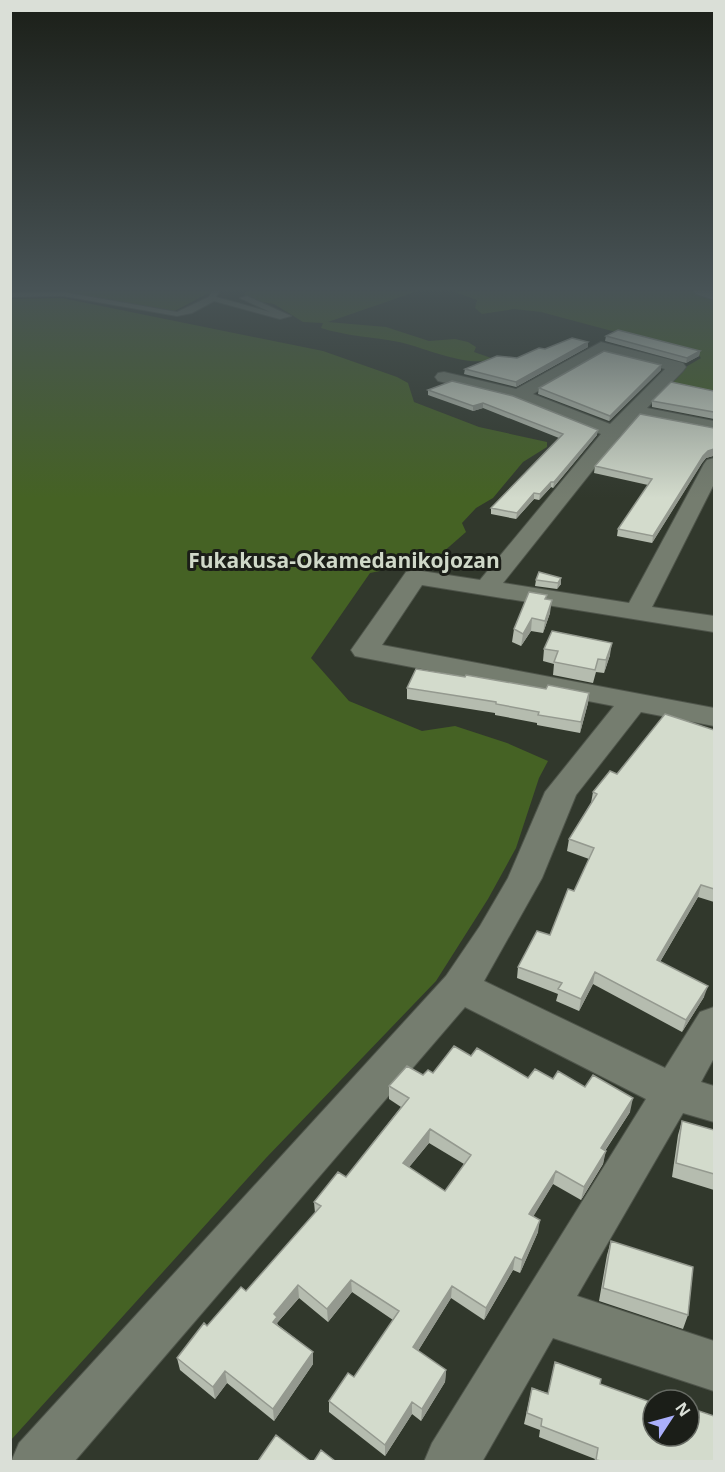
<svg xmlns="http://www.w3.org/2000/svg" width="725" height="1472" font-family="'Open Sans',sans-serif">
  <style>
    .green { fill: #456224 }
    .lines { fill: none; stroke-linecap: round; stroke-linejoin: round }
    .lane-casing { stroke: #4f554b; stroke-width: 2 }
    .street-casing { stroke: #4f554b; stroke-width: 2 }
    .secondary-casing { stroke: #4f554b; stroke-width: 2 }
    .lane { fill: #757d6f; fill-rule: evenodd }
    .street { fill: #757d6f; fill-rule: evenodd }
    .secondary { fill: #757d6f; fill-rule: evenodd }
    .wall { fill: #b5bcaf; fill-rule: evenodd }
    .shaded-wall { fill: #94998f }
    .building { fill: #d3dbcc; stroke: #94998f; stroke-width: 1.5; fill-rule: evenodd }
    .labels { text-anchor: middle; dominant-baseline: central; stroke-width: 6; stroke-linejoin: round; paint-order: stroke }
    .neighbourhood-label { font-size: 21px; font-weight: bold; fill: #d0d9c9; stroke: #1b1e18 }
  </style>
  <rect width="100%" height="100%" fill="#31382c"/>
  <!-- green -->
  <path class="green" d="M53,291H212L171,313Z
    M247,291H418L328,322L386,327L429,341L455,339L468,342L476,347L474,352L494,359C467,368 426,348 399,342C373,337 346,336 321,328L323,323L303,322L274,304L248,299L244,293Z
    M452,291H693L714,297V395L666,383L684,368L701,358L698,354L541,312L514,309L482,314L475,308L477,300Z
    M62,298L323,351L397,377L408,383L414,402L479,427L547,442V447L523,462L493,498L476,508L462,523L466,532L434,560L370,573L311,658L349,701L422,731L455,726L507,743L548,761L539,778L516,848L488,899L436,981L266,1158L11,1440L10,299Z"/>
  <g class="lines">
    <defs>
      <path id="lane" d="M212,291H220L216,297L270,312L240,298L247,296L291,316L280,319L214,301L192,313L177,316L63,296L10,297V293L63,292L177,312L209,297Z"/>
      <path id="street" d="M601,342L683,363L686,367L683,371L647,408L714,421V433L638,418L620,436L503,583L629,603L704,464L707,460L714,458V484L652,607L714,616V632L422,585L382,645L714,708V726L641,712L576,795L542,878L484,981L665,1068L700,1012L714,1007V1058L701,1082L714,1086V1122L683,1113L577,1296L714,1341V1391L553,1338L482,1462H424L432,1443L646,1099L465,1007L74,1462H11L19,1443L446,976L480,926L508,878L545,792L614,706L365,658L355,656L351,650L406,572L415,570L480,580L601,434L513,399L438,381L435,377L438,373L444,372L516,389ZM603,353L665,369L610,424L533,394Z"/>
      <path id="secondary" d="M694,291H714V300L696,294Z"/>
    </defs>
    <!-- lane casing -->
    <use href="#lane" class="lane-casing"/>
    <!-- street casing -->
    <use href="#street" class="street-casing"/>
    <!-- secondary casing -->
    <use href="#secondary" class="secondary-casing"/>
    <!-- lane -->
    <use href="#lane" class="lane"/>
    <!-- street -->
    <use href="#street" class="street"/>
    <!-- secondary -->
    <use href="#secondary" class="secondary"/>
  </g>
  <!-- wall -->
  <path class="wall" d="M606,336L700,351L699,356L686,363L605,341Z
    M588,342V347L516,387L464,374L465,369L517,358L545,349Z
    M661,370L609,421L538,394L539,388Z
    M452,381L597,435L553,488L551,487L539,500L534,499L516,519L491,514V508L559,438L483,408L473,411L428,395V390Z
    M714,391V420V419L652,407V401Z
    M714,428V457L713,456L706,458L702,463L652,543L617,536L618,529L648,485L594,473L595,466Z
    M561,578V584L557,589L535,586L536,580Z
    M547,599L550,613L543,633L531,631L521,646L512,642L514,629Z
    M544,649L610,655L604,673L596,672L593,683L553,675L554,664L543,661Z
    M465,677L546,689L589,693L588,703L580,733L537,725V723L495,715V713L407,699V688Z
    M714,730V902L698,897L660,962L704,997L682,1032L593,984L579,1011L556,1001L558,994L517,978L518,967L550,935L574,891L589,859L567,851L569,839L591,803L593,792L617,774Z
    M471,1056L528,1078L553,1079L585,1087L630,1112L605,1151L603,1164L581,1200L553,1184L533,1216L538,1232L520,1273L513,1270L484,1320L451,1298L418,1351L446,1370L445,1382L421,1421L412,1414L385,1456L329,1412V1401L354,1377L393,1320L352,1292L328,1322L299,1298L277,1323L278,1325L313,1352V1364L274,1421L227,1383L215,1399L180,1370L177,1358L207,1326L246,1291L315,1213L314,1202L346,1177L401,1107L389,1099V1086L433,1073ZM429,1143L464,1164L445,1191L409,1167Z
    M682,1121L714,1130V1190L672,1177L678,1135Z
    M611,1241L688,1315L683,1329L599,1301L607,1255Z
    M600,1384L653,1403L698,1415L699,1411L714,1461H594L595,1459L539,1437L540,1430L524,1424L532,1388L548,1393Z"/>
  <!-- shaded-wall -->
  <path class="shaded-wall" d="M588,342V347L516,387V382Z
    M700,351L699,356L686,363L687,358Z
    M661,365V370L609,421L610,416Z
    M483,403V408L473,411V406Z
    M598,430L597,435L553,488L554,482Z
    M714,449L713,456L706,458L702,463L652,543L653,536L703,456L708,451Z
    M551,482V487L539,500L540,494Z
    M534,493V499L516,519L517,513Z
    M561,578V584L557,589L558,583Z
    M552,600L550,613L543,633L545,621Z
    M532,618L531,631L521,646L523,634Z
    M612,643L610,655L604,673L606,660Z
    M589,693L588,703L580,733L581,722Z
    M701,885L698,897L654,972L657,960Z
    M595,972L593,984L579,1011L581,999Z
    M708,986L704,997L682,1032L686,1020Z
    M633,1098L630,1112L598,1161L601,1148Z
    M430,1129L429,1143L402,1176L403,1163Z
    M606,1151L603,1164L581,1200L584,1187Z
    M556,1171L553,1184L527,1227L529,1214Z
    M540,1220L538,1232L520,1273L522,1260Z
    M515,1257L513,1270L484,1320L486,1308Z
    M351,1280L352,1292L328,1322L327,1309Z
    M298,1285L299,1298L277,1323L278,1329L273,1322L274,1314Z
    M452,1286L451,1298L413,1359V1347Z
    M313,1352V1364L274,1421L273,1409Z
    M446,1370L445,1382L421,1421L422,1409Z
    M225,1371L227,1383L215,1399L213,1387Z
    M412,1402V1414L385,1456V1445Z"/>
  <!-- building -->
  <path class="building" d="M618,330L700,351L687,358L606,336Z
    M572,338L588,342L516,382L465,369L497,356L517,358L539,348L545,349Z
    M604,351L661,365L610,416L539,388Z
    M452,381L513,396L598,430L554,482H551L540,494L534,493L517,513L491,508L563,434L483,403L473,406L428,390Z
    M671,382L714,391V412L652,401Z
    M640,414L714,428V449L708,451L703,456L653,536L618,529L652,479L595,466Z
    M539,572L561,578L558,583L536,580Z
    M529,592L547,595L545,599L552,600L545,621L532,618L523,634L514,629Z
    M552,631L612,643L606,660L598,659L595,670L554,662L558,651L544,649Z
    M416,669L465,677L466,675L546,689L548,685L589,693L581,722L538,715L539,712L496,704V702L407,688Z
    M665,714L714,730V889L701,885L657,960L708,986L686,1020L595,972L581,999L558,989L562,983L518,967L537,931L550,935L568,889L574,891L594,848L569,839L597,794L593,792L610,771L617,774Z
    M454,1046L471,1056L477,1048L528,1078L535,1069L553,1079L558,1071L585,1087L593,1075L633,1098L601,1148L606,1151L584,1187L556,1171L529,1214L540,1220L522,1260L515,1257L486,1308L452,1286L413,1347L446,1370L422,1409L412,1402L385,1445L329,1401L348,1373L354,1377L399,1311L351,1280L327,1309L298,1285L274,1314L277,1317L273,1322L313,1352L273,1409L225,1371L213,1387L177,1358L204,1323L207,1326L241,1287L246,1291L321,1206L314,1202L338,1172L346,1177L373,1143L409,1098L389,1086L407,1066L423,1075L428,1070L433,1073ZM430,1129L471,1155L445,1191L403,1163Z
    M682,1121L714,1130V1174L676,1163Z
    M611,1241L693,1267L688,1315L603,1288Z
    M555,1362L601,1379L600,1384L653,1403V1436H689V1412L699,1415V1411L714,1416V1461H601L596,1460L598,1448L541,1426L542,1419L527,1413L532,1388L548,1394Z
    M276,1435L310,1461H258Z
    M321,1450L335,1461H314Z"/>
  <!-- sky -->
  <linearGradient id="sky" x2="0" y2="1"><stop stop-color="#1b1f18"/><stop offset="0.58" stop-color="#485356"/><stop offset="1" stop-color="#485356" stop-opacity="0"/></linearGradient>
  <rect width="725" height="498" fill="url(#sky)"/>
  <g class="labels">
    <!-- neighbourhood labels -->
    <g class="neighbourhood-label">
      <text x="344" y="560">Fukakusa-Okamedanikojozan</text>
    </g>
  </g>
  <!-- border -->
  <rect width="725" height="1472" fill="none" stroke="#dadfd7" stroke-width="24"/>
  <!-- north arrow -->
  <g transform="translate(671 1418) rotate(54)"><circle r="28" fill="#1b1e18" stroke="#676b64" stroke-width="1.5"/>
  <path d="M0-4.5L10 22L0 15L-10 22Z" fill="#aaaffb"/>
  <text y="-9" font-size="16" font-weight="bold" text-anchor="middle" fill="#dadfd7">N</text>
  </g>
</svg>
